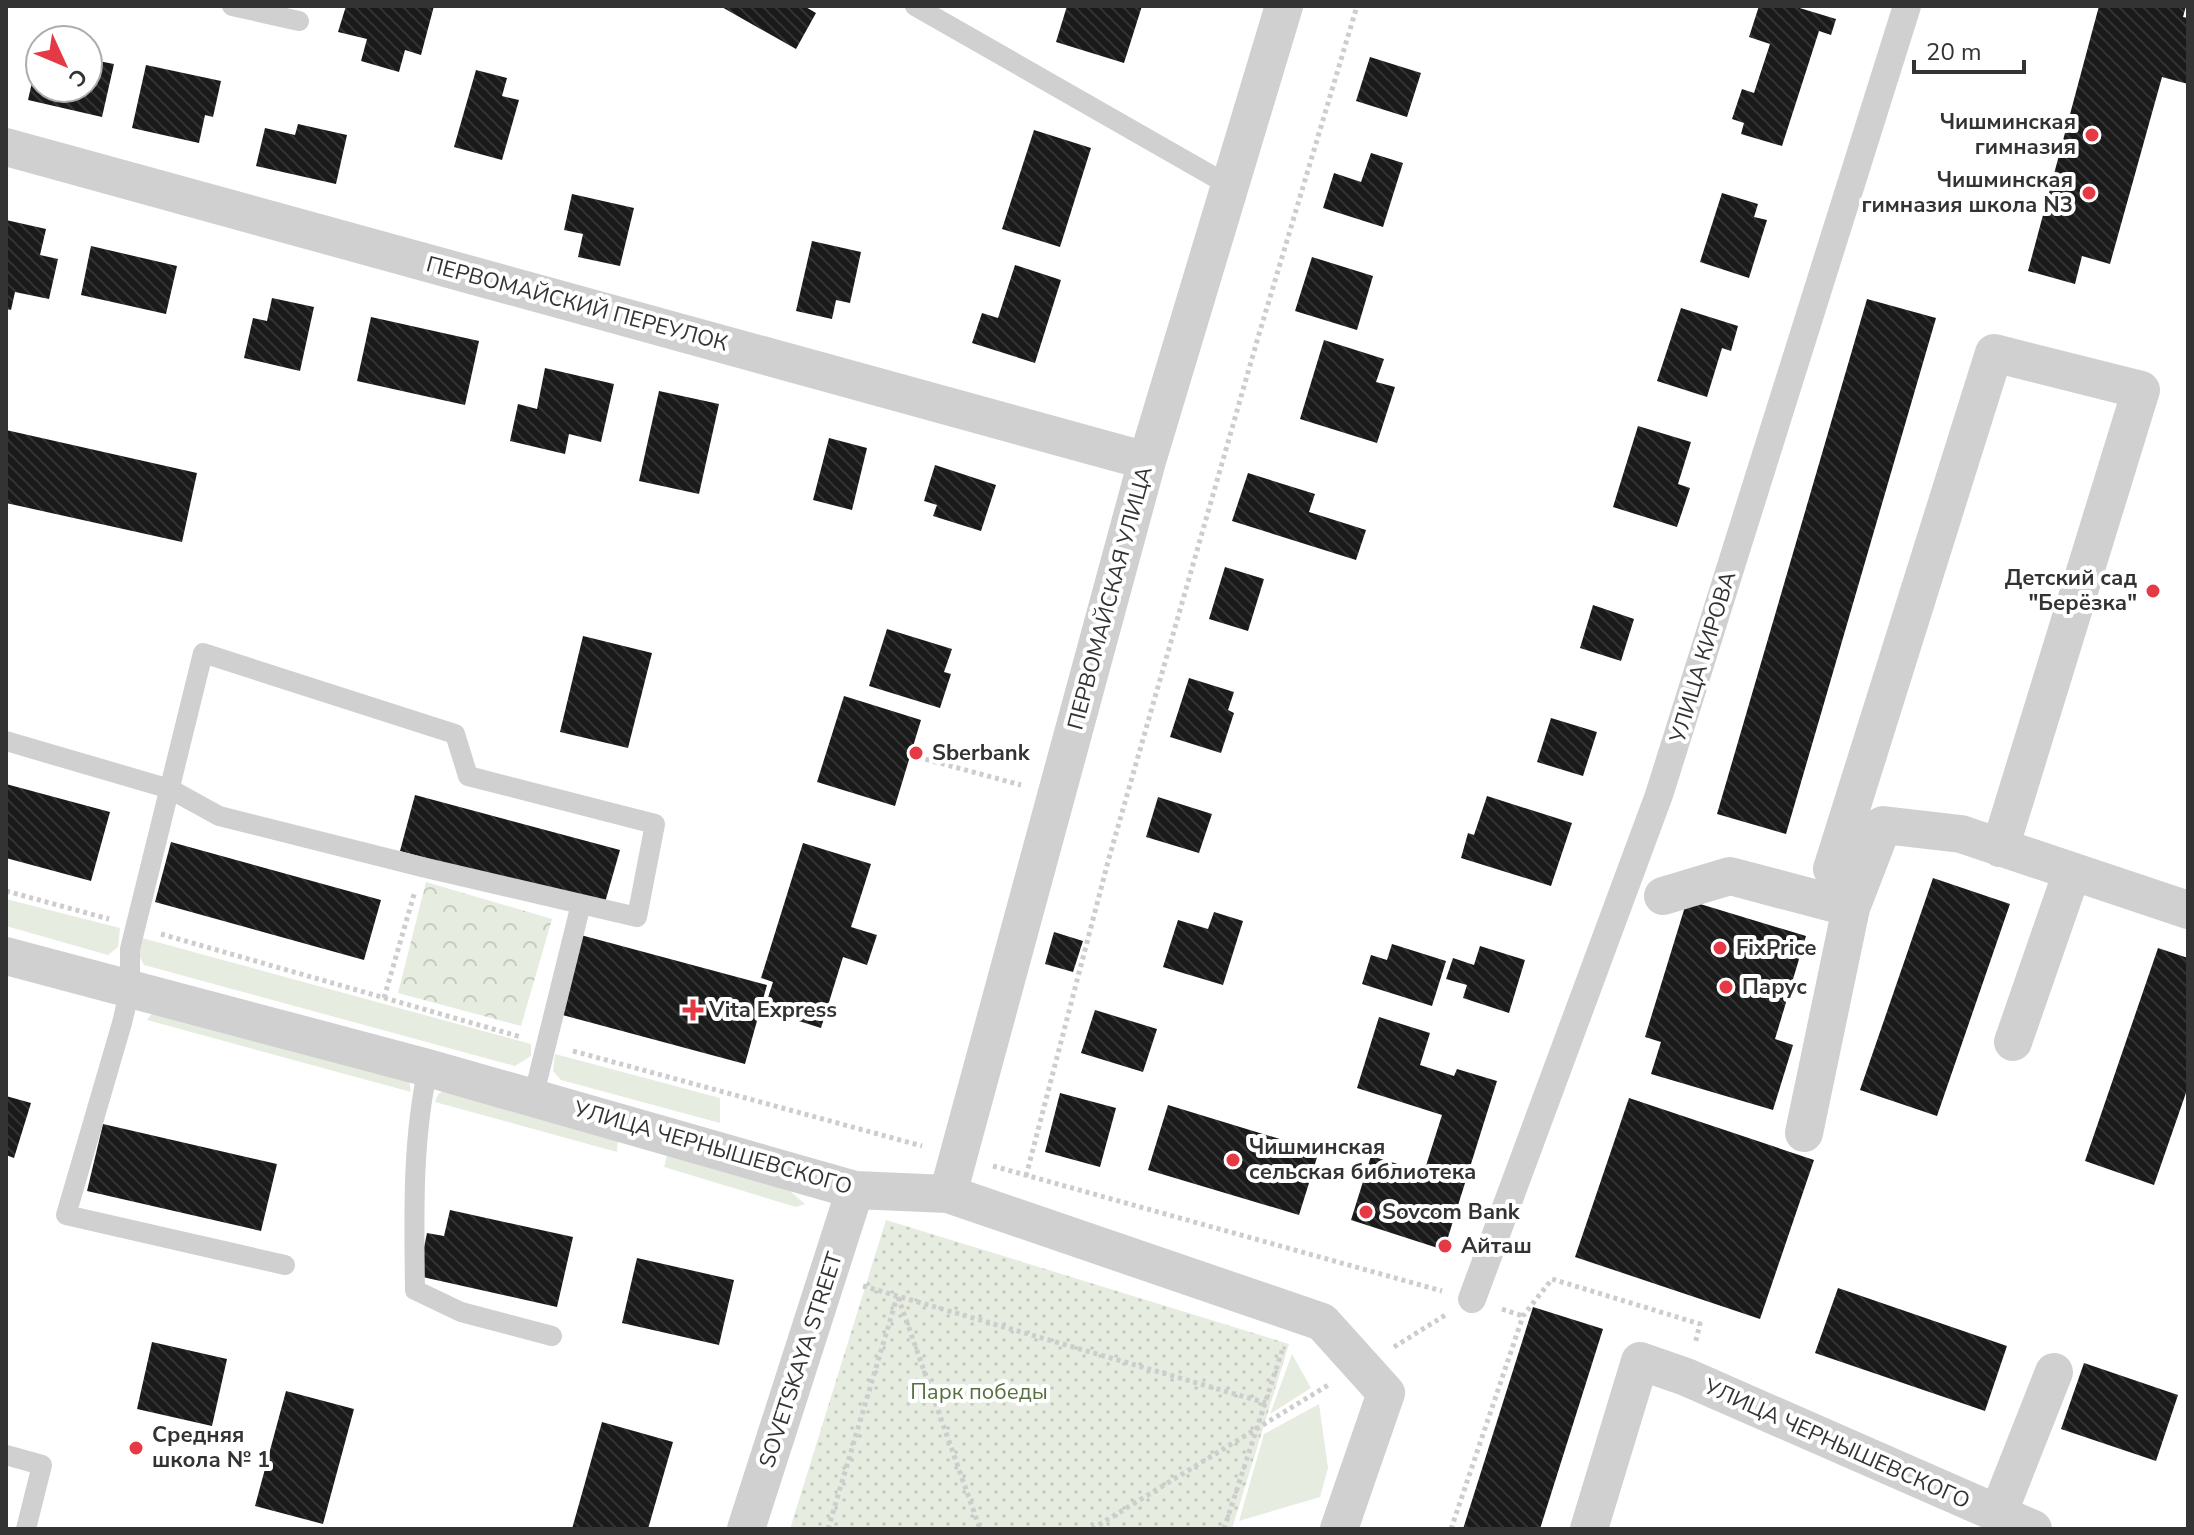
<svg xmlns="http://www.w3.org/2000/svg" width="2194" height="1535" font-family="'Nunito Sans',sans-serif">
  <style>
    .grass { fill: #e6ecdf }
    .forest { fill: url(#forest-crowns) }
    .park { fill: url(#park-dots) }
    .building { fill: url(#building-back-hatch) }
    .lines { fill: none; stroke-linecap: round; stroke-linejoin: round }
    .path { stroke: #cdcdcd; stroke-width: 5; stroke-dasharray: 4 4; stroke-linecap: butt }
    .service { stroke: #d0d0d0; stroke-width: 20 }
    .pedestrian { stroke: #d0d0d0; stroke-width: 28 }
    .minor { stroke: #d0d0d0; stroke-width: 38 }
    .poi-dot { fill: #e63946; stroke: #fff; stroke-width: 3 }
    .labels { text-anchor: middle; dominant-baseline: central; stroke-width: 8; stroke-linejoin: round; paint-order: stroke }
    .poi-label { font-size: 22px; font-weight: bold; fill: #333; stroke: #fff; text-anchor: start }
    .street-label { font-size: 22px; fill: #333; stroke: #fff }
    .park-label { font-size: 22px; fill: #56703f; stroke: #fff }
  </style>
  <defs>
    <pattern id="forest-crowns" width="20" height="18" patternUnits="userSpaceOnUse" patternTransform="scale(2)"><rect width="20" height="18" fill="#e6ecdf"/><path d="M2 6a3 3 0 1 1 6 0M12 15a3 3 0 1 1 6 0" fill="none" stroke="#c6cbc0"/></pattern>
    <pattern id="park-dots" width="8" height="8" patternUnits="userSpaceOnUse" patternTransform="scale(2)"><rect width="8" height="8" fill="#e6ecdf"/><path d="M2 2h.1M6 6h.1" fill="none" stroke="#c6cbc0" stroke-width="1.8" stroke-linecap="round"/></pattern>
    <pattern id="building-back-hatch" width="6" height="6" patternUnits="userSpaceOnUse" patternTransform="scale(2)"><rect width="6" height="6" fill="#1a1a1a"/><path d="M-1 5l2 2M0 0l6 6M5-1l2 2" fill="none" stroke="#333"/></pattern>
  </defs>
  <rect width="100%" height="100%" fill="#fff"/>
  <!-- grass -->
  <path class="grass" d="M6,899L120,928L118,947L108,955L6,926Z
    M142,938L531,1044V1056L515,1066L144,965L139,955Z
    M156,1008L408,1076L411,1092L147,1020Z
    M555,1054L720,1098V1123L561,1080L553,1071Z
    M448,1089L618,1137L617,1152L435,1102L438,1094Z
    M668,1151L778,1181L805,1204L796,1207L664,1167Z
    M1292,1354L1311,1388L1270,1414Z
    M1319,1404L1328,1468L1320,1497L1239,1521L1264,1434Z"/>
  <!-- forest -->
  <path class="forest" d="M426,882L552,919L521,1026L398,993Z"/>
  <!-- park -->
  <path class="park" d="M886,1220L1289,1344L1232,1529H790Z"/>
  <!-- building -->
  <path class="building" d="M346,6H434L421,55L405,50L399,72L361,61L367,39L338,32Z
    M720,6H804L816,13L796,49Z
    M1067,6H1142L1124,63L1056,42Z
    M1759,6H1793L1836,19L1831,35L1819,31L1782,146L1741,134L1744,123L1732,119L1742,89L1754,93L1770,44L1749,37Z
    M2099,6H2186L2183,17L2188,18V84L2162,77L2110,264L2082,256L2075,284L2028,271Z
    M39,51L40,88H88V59L114,64L102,117L28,100Z
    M1370,57L1421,73L1407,117L1356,101Z
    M146,65L221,81L213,117L205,115L199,143L132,128Z
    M476,70L507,78L502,96L519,100L502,160L454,147Z
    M298,124L347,135L336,184L256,166L265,128L295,135Z
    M1034,130L1091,148L1060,247L1002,229Z
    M1371,153L1403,163L1383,227L1323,208L1334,173L1361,182Z
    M1722,193L1758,204L1754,217L1767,220L1749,278L1700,262Z
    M572,194L634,208L620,266L578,257L583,234L564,230Z
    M6,220L46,229L40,255L58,259L49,299L15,292L11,310L6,309Z
    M812,241L861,252L850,303L836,300L832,319L796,311Z
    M91,246L177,266L166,314L81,295Z
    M1312,257L1373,276L1357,330L1295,311Z
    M1015,265L1061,280L1035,363L972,343L982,313L998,318Z
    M272,298L314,307L300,371L244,358L253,318L267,321Z
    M1867,299L1936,318L1786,834L1717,814Z
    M1681,308L1738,326L1731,351L1722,348L1707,397L1657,381Z
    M371,317L479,341L465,405L357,381Z
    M1324,340L1384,359L1376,382L1395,387L1377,443L1300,419Z
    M545,368L614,384L601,442L569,434L565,454L510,441L518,404L537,409Z
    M659,391L719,404L699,494L639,481Z
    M1638,426L1691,442L1678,484L1690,488L1677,527L1613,507Z
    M6,430L197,473L182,542L6,503Z
    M829,438L867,448L852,510L813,500Z
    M935,465L996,485L981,531L933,516L937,505L924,501Z
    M1248,473L1315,494L1309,512L1366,530L1356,560L1232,521Z
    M1225,567L1264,579L1248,631L1209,619Z
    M1593,605L1634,619L1621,661L1580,648Z
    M887,629L952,649L944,672L951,674L940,708L869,686Z
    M583,636L652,653L628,748L560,732Z
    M1189,678L1234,692L1228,710L1234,713L1221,753L1170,737Z
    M844,696L921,720L895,806L817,782Z
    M1551,718L1597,732L1583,776L1537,762Z
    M6,784L110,812L91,881L6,858Z
    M415,795L620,850L604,906L400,851Z
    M1487,796L1572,823L1551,886L1461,858L1468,833L1474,835Z
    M1158,797L1212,814L1199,853L1146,837Z
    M171,842L381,900L364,960L155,902Z
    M803,843L871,864L851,927L877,935L867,965L843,957L821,1028L764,1010L773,982L761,978Z
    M1933,878L2010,904L1937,1116L1860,1090Z
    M1687,900L1806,936L1775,1039L1793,1045L1773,1110L1651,1074L1661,1042L1645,1037Z
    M1214,912L1243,921L1223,985L1163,967L1178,920L1208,929Z
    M1054,932L1083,941L1073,972L1045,964Z
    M577,934L767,985L745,1064L555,1013Z
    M1392,944L1446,961L1432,1006L1362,984L1371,955L1387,960Z
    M1480,946L1525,960L1509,1013L1463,998L1467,985L1446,979L1453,958L1474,965Z
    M2158,948L2188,958V1087L2154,1185L2085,1161Z
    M1095,1010L1157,1029L1143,1072L1081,1053Z
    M1379,1017L1430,1033L1420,1065L1454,1076L1457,1069L1497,1081L1444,1250L1351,1220L1371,1156L1424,1172L1442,1115L1357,1088Z
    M1060,1093L1116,1108L1100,1167L1045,1152Z
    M6,1096L31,1103L14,1158L6,1155Z
    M1629,1098L1814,1160L1760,1319L1575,1257Z
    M1168,1105L1319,1151L1299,1215L1148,1170Z
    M103,1124L277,1164L261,1231L87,1191Z
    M450,1210L573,1237L557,1307L418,1276L427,1233L444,1236Z
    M637,1258L734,1280L719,1345L622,1323Z
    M1838,1288L2007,1346L1985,1411L1815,1353Z
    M1533,1307L1603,1329L1540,1529H1463Z
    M152,1342L227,1359L212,1426L137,1409Z
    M2084,1363L2178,1395L2156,1461L2061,1429Z
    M286,1391L354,1409L323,1524L255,1506Z
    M602,1422L673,1442L648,1529H572Z"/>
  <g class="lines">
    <!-- path -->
    <path class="path" d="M910,755L1021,785
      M6,891L109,919
      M161,934L521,1037
      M384,998L415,891
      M573,1051L922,1146
      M993,1166L1442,1291
      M1026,1176L1109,858L1257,341L1357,6
      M863,1286L1266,1403
      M898,1297L980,1529
      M1502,1309L1523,1316
      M1394,1347L1447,1314
      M828,1529L897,1297
      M1092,1529L1330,1384
      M1224,1529L1283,1348
      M1451,1529L1523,1316L1552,1279L1700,1324L1695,1344"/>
    <!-- service -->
    <path class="service" d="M232,6L299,21
      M915,6L1230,186
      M6,741L170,789L219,816L422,867L637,917L655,824L468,776L455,734L203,653L130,949V989L122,1023L66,1215L285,1265
      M428,1068C412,1141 414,1215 415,1290L461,1312L552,1336
      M533,1098L581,904
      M6,1455L42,1465L26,1529"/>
    <!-- pedestrian -->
    <path class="pedestrian" d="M1472,1299L1659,795L1907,6"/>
    <!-- minor -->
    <path class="minor" d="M6,147L1147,461
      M1863,876L1832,869L1994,353L2141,390L2000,848
      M1663,896L1730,876L1851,908L1883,825L1961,834L2188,910
      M6,956L428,1068L855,1190L948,1194L1322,1322L1386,1393L1339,1529
      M2013,1042L2072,872
      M1804,1133L1851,908
      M948,1194L1147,461L1284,6
      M1998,1514L2054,1372
      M746,1529L855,1190
      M1589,1529L1640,1361L1686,1377L2033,1529"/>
  </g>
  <!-- markers -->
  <g class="poi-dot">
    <circle cx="2092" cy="135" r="8"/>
    <circle cx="2089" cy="193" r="8"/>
    <circle cx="2153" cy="591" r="8"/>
    <circle cx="916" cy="753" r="8"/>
    <circle cx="1720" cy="948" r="8"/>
    <circle cx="1726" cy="987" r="8"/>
    <path d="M689 998h8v8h8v8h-8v8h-8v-8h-8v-8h8z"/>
    <circle cx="1233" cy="1160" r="8"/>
    <circle cx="1366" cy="1212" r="8"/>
    <circle cx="1445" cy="1246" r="8"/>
    <circle cx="136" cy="1448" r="8"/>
  </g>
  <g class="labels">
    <!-- poi labels -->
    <g class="poi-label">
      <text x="2076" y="122" text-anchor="end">Чишминская<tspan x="2076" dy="25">гимназия</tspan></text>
      <text x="2073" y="180" text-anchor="end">Чишминская<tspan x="2073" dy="25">гимназия школа N3</tspan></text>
      <text x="2137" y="578" text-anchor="end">Детский сад<tspan x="2137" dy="25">"Берёзка"</tspan></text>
      <text x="932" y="753">Sberbank</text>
      <text x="1736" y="948">FixPrice</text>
      <text x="1742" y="987">Парус</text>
      <text x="709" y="1010">Vita Express</text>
      <text x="1249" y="1147">Чишминская<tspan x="1249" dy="25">сельская библиотека</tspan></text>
      <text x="1382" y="1212">Sovcom Bank</text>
      <text x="1461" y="1246">Айташ</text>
      <text x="152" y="1435">Средняя<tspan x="152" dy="25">школа № 1</tspan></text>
    </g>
    <!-- street labels -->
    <g class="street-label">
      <text transform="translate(577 304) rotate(15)">ПЕРВОМАЙСКИЙ ПЕРЕУЛОК</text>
      <text transform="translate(1110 598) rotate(-75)">ПЕРВОМАЙСКАЯ УЛИЦА</text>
      <text transform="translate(1703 657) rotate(-73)">УЛИЦА КИРОВА</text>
      <text transform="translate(713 1148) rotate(16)">УЛИЦА ЧЕРНЫШЕВСКОГО</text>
      <text transform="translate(801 1360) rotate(-72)">SOVETSKAYA STREET</text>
      <text transform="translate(1837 1444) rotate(24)">УЛИЦА ЧЕРНЫШЕВСКОГО</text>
    </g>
    <!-- park labels -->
    <g class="park-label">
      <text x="979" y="1392">Парк победы</text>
    </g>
  </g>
  <!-- border -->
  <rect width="2194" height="1535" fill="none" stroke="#333333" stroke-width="16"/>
  <!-- north arrow -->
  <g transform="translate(64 64) rotate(134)"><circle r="38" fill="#ffffff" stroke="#adadad" stroke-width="2"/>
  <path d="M0-6L14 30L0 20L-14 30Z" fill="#e63946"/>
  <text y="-12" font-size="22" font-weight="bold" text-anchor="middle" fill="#333333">С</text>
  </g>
  <!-- scale -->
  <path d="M1914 60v12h110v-12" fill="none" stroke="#333333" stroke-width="4"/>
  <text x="1926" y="60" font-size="24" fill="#333333" stroke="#ffffff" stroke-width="6" paint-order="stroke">20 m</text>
</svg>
